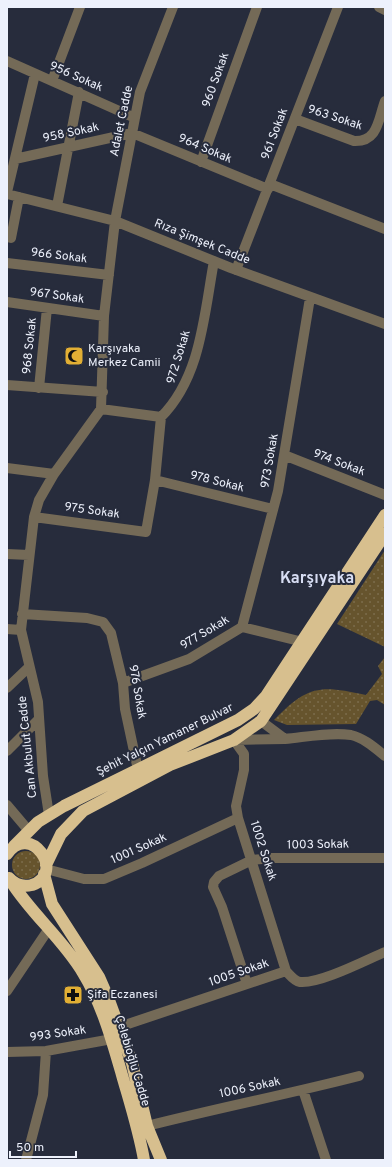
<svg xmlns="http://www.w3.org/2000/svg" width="392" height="1167" font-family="Overpass,sans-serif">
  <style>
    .grass { fill: url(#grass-dots) }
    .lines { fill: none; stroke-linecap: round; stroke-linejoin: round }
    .minor { stroke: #746a57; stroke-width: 10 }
    .highway { stroke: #d7bf8e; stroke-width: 12 }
    .labels { text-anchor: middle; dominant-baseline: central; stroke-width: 4; stroke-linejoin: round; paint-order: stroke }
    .street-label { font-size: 12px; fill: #edf1fc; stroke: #272c3c }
    .poi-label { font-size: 12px; fill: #edf1fc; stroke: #272c3c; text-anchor: start }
    .district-label { font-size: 16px; font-weight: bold; fill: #d7ddf3; stroke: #272c3c }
  </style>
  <defs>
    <pattern id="grass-dots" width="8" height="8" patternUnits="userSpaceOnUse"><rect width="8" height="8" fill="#66542d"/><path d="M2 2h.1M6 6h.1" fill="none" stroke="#7c6d4c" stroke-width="1.8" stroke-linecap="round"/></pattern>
  </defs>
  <rect width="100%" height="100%" fill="#272c3c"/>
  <!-- grass -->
  <path class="grass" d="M385,550V647L337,624Z
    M385,657V705L377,700L370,701L356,724L287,725L274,720C308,685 320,685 366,695L382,674L378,666Z
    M12 865a14 14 0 1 1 28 0a14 14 0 1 1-28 0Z"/>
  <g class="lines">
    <!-- minor -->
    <path class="minor" d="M379,7L385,10
      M7,61L135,118
      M52,81L80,7
      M295,119L354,141C378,142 378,120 385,101
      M15,159L132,133L268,189
      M201,162L257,7
      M270,184L385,229
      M7,192L35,74
      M7,194L115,221L231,268L385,324
      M57,206L79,92
      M7,237L11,238L19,197
      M7,263L109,275
      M236,270L338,7
      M7,302L104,316
      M7,385L103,392
      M39,388L47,308
      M101,409L161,417C201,377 204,315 214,261
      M284,455L385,495
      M7,468L54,474
      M155,480L273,509
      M34,517L146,532L155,480L161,417
      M7,554L29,555
      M22,614L87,618L103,622L111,633L123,683L125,709L138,770
      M242,627L278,491L310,298
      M7,629L21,630
      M123,683L189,659L242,627L303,642
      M7,688L29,667
      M261,721L285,739C306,737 330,732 351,735C364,738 375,748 385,756
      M234,740L244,754V770L236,806L238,818L286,971C290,975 294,981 300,982C320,984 366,960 385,952
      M234,740L285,739
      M7,751L39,719
      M7,805L29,831
      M49,815L43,776L38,702L21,630L34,517L39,500L54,474L101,409L104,316L115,221L140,92L173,7
      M46,869L84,879H104L142,863L238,818
      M247,984L222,907L213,887L214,882L219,876L252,860L272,858H385
      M7,991L48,930
      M119,1027L286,971
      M7,1052L46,1051L112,1039
      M303,1090L326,1160
      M147,1126C218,1108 289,1094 359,1076
      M26,1160L43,1095L46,1051"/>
    <!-- highway -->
    <path class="highway" d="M14,846L38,822L64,806L238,720L254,709L266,696L385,515
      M7,854C30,821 67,873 32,885C23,887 15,885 9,878
      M46,865L61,834L83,811L170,765L234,740L261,721L385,534
      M44,874L52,904L99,977L109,1000L132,1063L147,1126L161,1160
      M10,880C31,914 63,939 83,973C102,1004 112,1040 122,1075C130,1103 139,1131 144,1160"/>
  </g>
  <!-- icons -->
  <defs>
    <symbol id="mosque-square" viewBox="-11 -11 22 22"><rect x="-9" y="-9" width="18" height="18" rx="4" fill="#e2af34" stroke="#272c3c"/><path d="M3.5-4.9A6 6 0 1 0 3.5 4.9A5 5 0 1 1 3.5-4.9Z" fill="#111"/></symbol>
    <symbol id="pharmacy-square" viewBox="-11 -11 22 22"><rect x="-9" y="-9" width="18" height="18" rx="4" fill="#e2af34" stroke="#272c3c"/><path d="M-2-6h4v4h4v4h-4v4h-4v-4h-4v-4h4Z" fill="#111"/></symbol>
  </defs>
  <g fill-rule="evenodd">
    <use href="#mosque-square" x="63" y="345" width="22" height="22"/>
    <use href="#pharmacy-square" x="62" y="984" width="22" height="22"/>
  </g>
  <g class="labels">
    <!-- street labels -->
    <g class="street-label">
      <text transform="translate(76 77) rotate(24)">956 Sokak</text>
      <text transform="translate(216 80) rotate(-70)">960 Sokak</text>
      <text transform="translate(335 118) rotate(18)">963 Sokak</text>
      <text transform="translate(122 121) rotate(-78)">Adalet Cadde</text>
      <text transform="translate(71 133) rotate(-12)">958 Sokak</text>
      <text transform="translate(275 134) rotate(-69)">961 Sokak</text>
      <text transform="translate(205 149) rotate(23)">964 Sokak</text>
      <text transform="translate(202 242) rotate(22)">Rıza Şimşek Cadde</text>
      <text transform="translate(59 256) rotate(7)">966 Sokak</text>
      <text transform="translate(57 296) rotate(8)">967 Sokak</text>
      <text transform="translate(30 346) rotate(-84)">968 Sokak</text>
      <text transform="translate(179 357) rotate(-73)">972 Sokak</text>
      <text transform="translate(270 461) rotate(-80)">973 Sokak</text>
      <text transform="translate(339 463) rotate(21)">974 Sokak</text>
      <text transform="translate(217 482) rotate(14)">978 Sokak</text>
      <text transform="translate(92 511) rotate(8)">975 Sokak</text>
      <text transform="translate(205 633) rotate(-31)">977 Sokak</text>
      <text transform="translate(137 692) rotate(80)">976 Sokak</text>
      <text transform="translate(165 740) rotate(-26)">Şehit Yalçın Yamaner Bulvar</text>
      <text transform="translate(28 747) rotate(-96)">Can Akbulut Cadde</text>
      <text transform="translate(318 845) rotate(-1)">1003 Sokak</text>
      <text transform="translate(139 849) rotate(-24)">1001 Sokak</text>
      <text transform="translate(263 851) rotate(72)">1002 Sokak</text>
      <text transform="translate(239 973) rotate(-19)">1005 Sokak</text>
      <text transform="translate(58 1034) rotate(-8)">993 Sokak</text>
      <text transform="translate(132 1061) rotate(73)">Çelebioğlu Cadde</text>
      <text transform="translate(250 1088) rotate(-12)">1006 Sokak</text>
    </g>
    <!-- poi labels -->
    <g class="poi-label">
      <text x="88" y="349">Karşıyaka<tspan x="88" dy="14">Merkez Camii</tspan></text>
      <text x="87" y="995">Şifa Eczanesi</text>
    </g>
    <!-- district labels -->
    <g class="district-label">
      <text x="317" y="579">Karşıyaka</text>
    </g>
  </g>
  <!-- border -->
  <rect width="392" height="1167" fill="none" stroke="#edf1fc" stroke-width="16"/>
  <!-- scale -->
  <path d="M10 1151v6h66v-6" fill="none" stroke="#edf1fc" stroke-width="2"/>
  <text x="16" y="1151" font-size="12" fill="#edf1fc" stroke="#272c3c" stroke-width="3" paint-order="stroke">50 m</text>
</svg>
